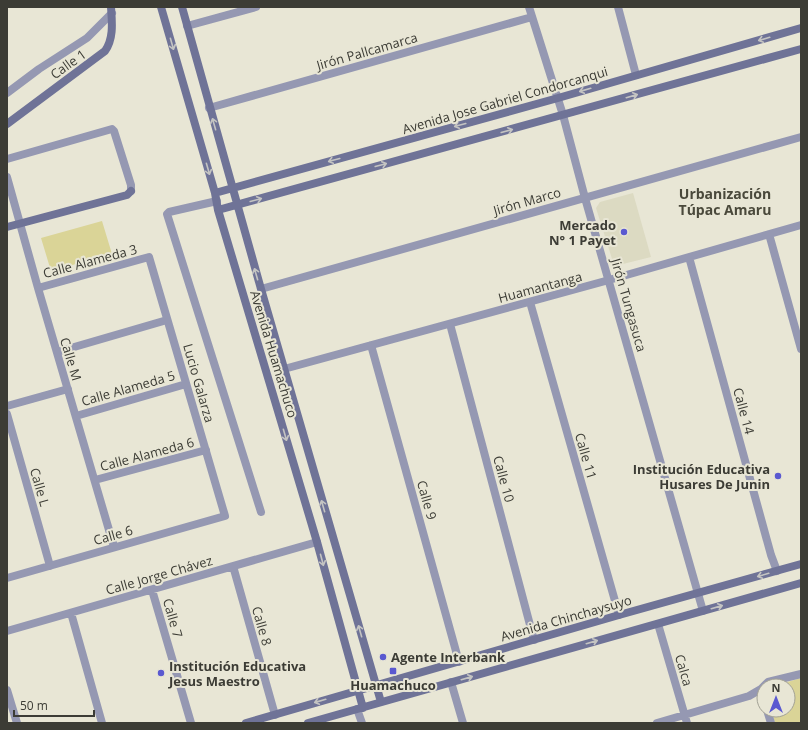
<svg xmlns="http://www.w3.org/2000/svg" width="808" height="730" font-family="'Open Sans',sans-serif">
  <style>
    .built { fill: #dcdac2 }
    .green { fill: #dad497 }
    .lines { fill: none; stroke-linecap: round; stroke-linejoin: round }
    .street { stroke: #9598b2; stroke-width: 8 }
    .secondary { stroke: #6f7397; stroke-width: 8 }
    .oneway { stroke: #c4c4c2 }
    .poi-dot { fill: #5a59d0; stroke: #e8e6d5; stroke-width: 1.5 }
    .labels { text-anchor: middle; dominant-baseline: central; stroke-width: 4; stroke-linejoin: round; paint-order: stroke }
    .street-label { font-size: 13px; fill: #3c3c35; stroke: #e8e6d5 }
    .poi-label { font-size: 13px; font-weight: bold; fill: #3c3c35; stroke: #e8e6d5; text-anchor: end }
    .neighbourhood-label { font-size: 14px; font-weight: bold; fill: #4a493b; stroke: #e8e6d5 }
  </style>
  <rect width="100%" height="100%" fill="#e8e6d5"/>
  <!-- built -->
  <path class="built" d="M633,193L651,257L619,265L613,262L596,208L600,202Z"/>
  <!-- green -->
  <path class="green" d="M102,221L112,254L51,271L41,238Z
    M801,678V723H775L771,710H788V686H774Z"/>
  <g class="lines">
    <!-- street -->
    <path class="street" d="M529,7L563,115L585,198L703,611
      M618,7L636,75
      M187,26L256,7
      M7,93L39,69L87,38L112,13
      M209,108L532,17
      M7,159L112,129L114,131L131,185V191
      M7,177L38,288L114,547
      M217,201L169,212L167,214L261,512
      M769,234L801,349
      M689,257L771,555L777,571
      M261,289L801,137
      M530,302L619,615
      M450,324L534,640
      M371,345L459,662
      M57,352L167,320
      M284,369L609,280L801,225
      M7,406L68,389
      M7,414L50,566
      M76,416L186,384
      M95,480L206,450
      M233,566L275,715
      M7,578L225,516L149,257L38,288
      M152,590L191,723
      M71,613L102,723
      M658,624L687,723
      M7,631L317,542
      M451,682L463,723
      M761,689L764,699
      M7,690L17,723
      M357,709L362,723
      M767,710L771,723
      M657,723L749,696L761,689L768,682L801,674"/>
    <!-- secondary -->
    <path class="secondary" d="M161,7L215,193L218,210L317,542L363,708
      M182,7L261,289L381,702
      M7,124L105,51C114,38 112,22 111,7
      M215,193L558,98L801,28
      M218,210L801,49
      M7,227L127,195L131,191
      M246,723L619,615L801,564
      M308,723L801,583"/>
  </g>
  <!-- one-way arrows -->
  <defs><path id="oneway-shaft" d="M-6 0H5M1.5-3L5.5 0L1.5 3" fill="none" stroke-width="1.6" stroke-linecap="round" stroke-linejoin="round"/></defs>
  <g class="oneway">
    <use href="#oneway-shaft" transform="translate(764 39) rotate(164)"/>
    <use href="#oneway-shaft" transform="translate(172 44) rotate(74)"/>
    <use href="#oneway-shaft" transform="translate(585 90) rotate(164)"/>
    <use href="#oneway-shaft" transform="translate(632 96) rotate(-16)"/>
    <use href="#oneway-shaft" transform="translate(214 124) rotate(-106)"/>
    <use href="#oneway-shaft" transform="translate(460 125) rotate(165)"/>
    <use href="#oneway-shaft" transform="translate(507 131) rotate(-15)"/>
    <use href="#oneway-shaft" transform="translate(334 160) rotate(165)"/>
    <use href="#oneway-shaft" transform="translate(381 165) rotate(-15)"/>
    <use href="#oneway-shaft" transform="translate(208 169) rotate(74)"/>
    <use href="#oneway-shaft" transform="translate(256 200) rotate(-15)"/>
    <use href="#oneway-shaft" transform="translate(256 274) rotate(-106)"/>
    <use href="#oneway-shaft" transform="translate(285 435) rotate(74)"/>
    <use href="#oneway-shaft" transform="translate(323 506) rotate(-106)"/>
    <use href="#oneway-shaft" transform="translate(322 560) rotate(75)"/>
    <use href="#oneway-shaft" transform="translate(763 575) rotate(164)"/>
    <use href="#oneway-shaft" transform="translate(717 607) rotate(-16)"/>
    <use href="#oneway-shaft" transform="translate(360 631) rotate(-106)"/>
    <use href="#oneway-shaft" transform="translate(592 642) rotate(-16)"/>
    <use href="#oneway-shaft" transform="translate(467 678) rotate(-16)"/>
    <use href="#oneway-shaft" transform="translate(320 701) rotate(164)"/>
  </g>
  <!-- markers -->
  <g class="poi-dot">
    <circle cx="624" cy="232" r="4"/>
    <circle cx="778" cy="476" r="4"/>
    <circle cx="383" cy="657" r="4"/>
    <rect x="389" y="667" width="8" height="8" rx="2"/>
    <circle cx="161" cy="673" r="4"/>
  </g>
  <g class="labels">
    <!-- street labels -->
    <g class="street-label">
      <text transform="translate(367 51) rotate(-16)">Jirón Pallcamarca</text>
      <text transform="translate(68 64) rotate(-36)">Calle 1</text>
      <text transform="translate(505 100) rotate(-16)">Avenida Jose Gabriel Condorcanqui</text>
      <text transform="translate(527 201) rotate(-16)">Jirón Marco</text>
      <text transform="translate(90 261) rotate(-15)">Calle Alameda 3</text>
      <text transform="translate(540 287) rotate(-15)">Huamantanga</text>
      <text transform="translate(629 305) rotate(74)">Jirón Tungasuca</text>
      <text transform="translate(274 354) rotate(73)">Avenida Huamachuco</text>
      <text transform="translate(71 359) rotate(73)">Calle M</text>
      <text transform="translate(199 383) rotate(74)">Lucio Galarza</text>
      <text transform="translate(128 388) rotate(-16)">Calle Alameda 5</text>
      <text transform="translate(744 411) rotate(75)">Calle 14</text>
      <text transform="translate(147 454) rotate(-15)">Calle Alameda 6</text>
      <text transform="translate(586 456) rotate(74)">Calle 11</text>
      <text transform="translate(504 479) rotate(75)">Calle 10</text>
      <text transform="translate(40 487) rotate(74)">Calle L</text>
      <text transform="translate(427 500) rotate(74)">Calle 9</text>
      <text transform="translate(113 535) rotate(-16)">Calle 6</text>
      <text transform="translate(159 575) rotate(-16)">Calle Jorge Chávez</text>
      <text transform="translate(173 618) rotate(74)">Calle 7</text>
      <text transform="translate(566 618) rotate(-16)">Avenida Chinchaysuyo</text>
      <text transform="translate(262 626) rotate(74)">Calle 8</text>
      <text transform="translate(684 670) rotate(74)">Calca</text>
    </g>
    <!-- poi labels -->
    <g class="poi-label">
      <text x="616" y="225">Mercado<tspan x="616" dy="15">N° 1 Payet</tspan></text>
      <text x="770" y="469">Institución Educativa<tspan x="770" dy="15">Husares De Junin</tspan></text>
      <text x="391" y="657" text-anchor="start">Agente Interbank</text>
      <text x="169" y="666" text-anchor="start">Institución Educativa<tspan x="169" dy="15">Jesus Maestro</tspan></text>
      <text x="393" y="685" text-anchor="middle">Huamachuco</text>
    </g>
    <!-- neighbourhood labels -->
    <g class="neighbourhood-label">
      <text x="725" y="193">Urbanización<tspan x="725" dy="16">Túpac Amaru</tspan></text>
    </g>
  </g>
  <!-- border -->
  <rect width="808" height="730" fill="none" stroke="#3c3c35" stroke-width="16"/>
  <!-- north arrow -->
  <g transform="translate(776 698)"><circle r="19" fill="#e8e6d5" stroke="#a3a295"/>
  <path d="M0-3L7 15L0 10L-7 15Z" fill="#5a59d0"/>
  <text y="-6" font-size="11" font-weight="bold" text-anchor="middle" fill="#3c3c35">N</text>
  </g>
  <!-- scale -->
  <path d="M14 710v6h80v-6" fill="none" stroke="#3c3c35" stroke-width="2"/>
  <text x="20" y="710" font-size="12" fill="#3c3c35" stroke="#e8e6d5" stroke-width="3" paint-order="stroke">50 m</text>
</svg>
